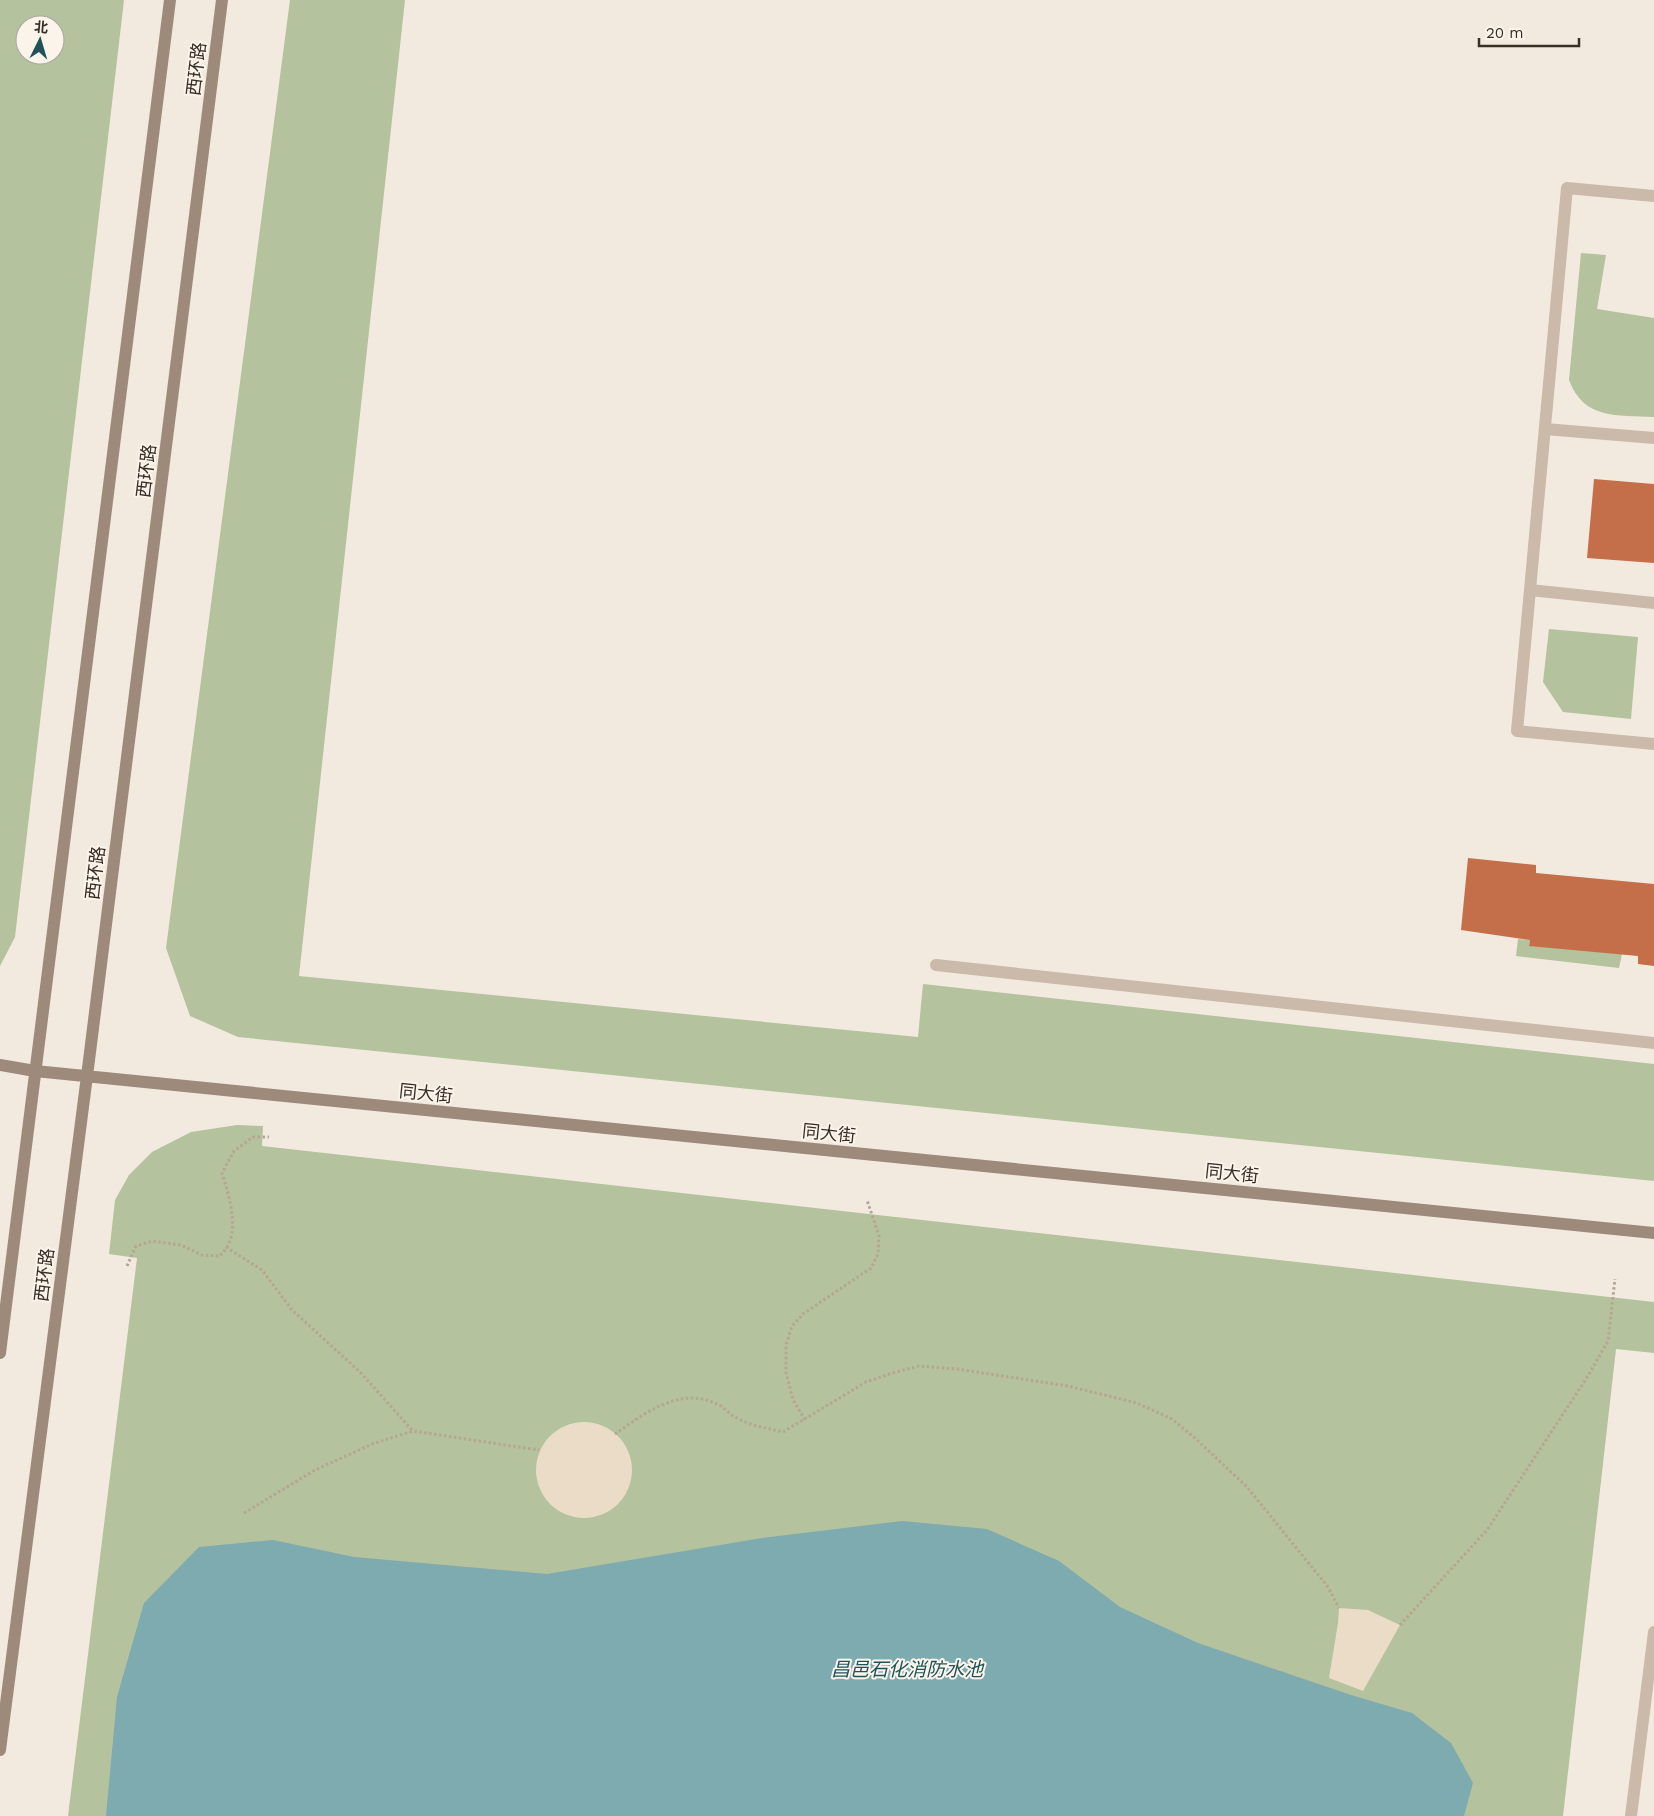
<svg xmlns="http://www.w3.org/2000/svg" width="1654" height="1816" font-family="'Work Sans','Noto Sans SC',sans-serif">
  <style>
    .green { fill: #b4c29e; fill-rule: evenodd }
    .plaza { fill: #eadcc6 }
    .water { fill: #7dabaf }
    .building { fill: #c46e4a }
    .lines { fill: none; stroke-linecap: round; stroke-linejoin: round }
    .path { stroke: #b7a594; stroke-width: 3; stroke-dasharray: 2.5 2.5; stroke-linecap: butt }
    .lane { stroke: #cbbaaa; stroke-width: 12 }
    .secondary { stroke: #9e8a7b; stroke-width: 12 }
    .labels { text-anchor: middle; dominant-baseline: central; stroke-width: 4; stroke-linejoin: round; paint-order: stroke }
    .street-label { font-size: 18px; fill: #382f29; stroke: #faf4eb }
    .water-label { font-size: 19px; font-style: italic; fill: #1f5359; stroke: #faf4eb }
  </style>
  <rect width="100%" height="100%" fill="#f2eade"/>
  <!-- green -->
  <path class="green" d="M0,0H124L15,937L0,966ZM25,25H55V55H25Z
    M290,0H405L299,976L918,1037L923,984L1654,1064V1181L238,1037L190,1016L166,948Z
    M1581,253L1606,255L1597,309L1654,318V417C1617,415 1584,420 1569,380Z
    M1549,629L1638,637L1631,719L1563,712L1543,682Z
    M1518,939L1530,940L1529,945L1622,954L1619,968L1516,956Z
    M237,1125L263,1126L262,1146L1654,1302V1353L1616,1349L1563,1816H68L137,1258L109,1254L115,1200L129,1175L152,1152L191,1132Z"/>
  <!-- plaza -->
  <path class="plaza" d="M536 1470a48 48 0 1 1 96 0a48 48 0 1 1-96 0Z
    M1339,1608L1368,1610L1400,1625L1363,1691L1329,1678L1338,1623Z"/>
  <!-- water -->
  <path class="water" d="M902,1521L987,1529L1059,1561L1120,1607L1198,1643L1351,1695L1412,1713L1451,1743L1473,1783L1464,1816H106L117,1697L144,1603L199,1547L273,1540L354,1557L547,1574L762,1538Z"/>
  <!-- building -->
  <path class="building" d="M1594,479L1654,484V563L1587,558Z
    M1468,858L1536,865V873L1654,884V966L1638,964V956L1529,946L1530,940L1461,930Z"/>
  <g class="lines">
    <!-- path -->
    <path class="path" d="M226,1247L262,1270L292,1310L360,1372L413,1431
      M127,1266L136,1246L152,1241L181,1245L202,1255L220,1256C223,1252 227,1248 229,1243C238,1224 228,1192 222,1173L234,1151L253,1137H269
      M805,1420L793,1400L786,1372V1345L792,1326L803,1314L871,1268L878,1254L879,1236L867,1200
      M615,1434C645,1413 680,1386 717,1404C724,1407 729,1414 735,1417C750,1426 767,1428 783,1432L866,1382L892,1373L919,1366L957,1369L1068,1386L1137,1403L1172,1419L1196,1439L1247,1487L1328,1587L1339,1608
      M244,1513L315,1470L372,1444L413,1431L539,1450
      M1400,1625L1487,1530L1588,1376L1608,1341L1615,1279"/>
    <!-- lane -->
    <path class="lane" d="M1654,196L1567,188L1517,731L1654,744
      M1545,429L1654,438
      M1530,590L1654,603
      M936,965L1654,1043
      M1631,1816L1654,1632"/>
    <!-- secondary -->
    <path class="secondary" d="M0,1065L35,1071L1654,1233
      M0,1353L170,0
      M0,1750L87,1076L222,0"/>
  </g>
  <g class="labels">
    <!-- street labels -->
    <g class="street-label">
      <text transform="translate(196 69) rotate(-83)">西环路</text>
      <text transform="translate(146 471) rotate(-83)">西环路</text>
      <text transform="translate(95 873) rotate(-83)">西环路</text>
      <text transform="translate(426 1093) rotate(6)">同大街</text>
      <text transform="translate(829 1133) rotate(6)">同大街</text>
      <text transform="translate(1232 1173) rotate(6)">同大街</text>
      <text transform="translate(44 1275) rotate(-83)">西环路</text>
    </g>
    <!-- water labels -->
    <g class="water-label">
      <text x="907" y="1669">昌邑石化消防水池</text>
    </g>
  </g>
  <!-- north arrow -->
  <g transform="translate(40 40) rotate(5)"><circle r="24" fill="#faf4eb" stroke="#aca59d"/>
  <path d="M0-4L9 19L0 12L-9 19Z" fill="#1f5359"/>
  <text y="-8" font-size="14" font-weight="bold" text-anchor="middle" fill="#382f29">北</text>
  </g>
  <!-- scale -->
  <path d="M1479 38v8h100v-8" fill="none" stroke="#382f29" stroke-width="2.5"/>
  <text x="1486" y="38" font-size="15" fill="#382f29" stroke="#faf4eb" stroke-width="4" paint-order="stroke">20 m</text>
</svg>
